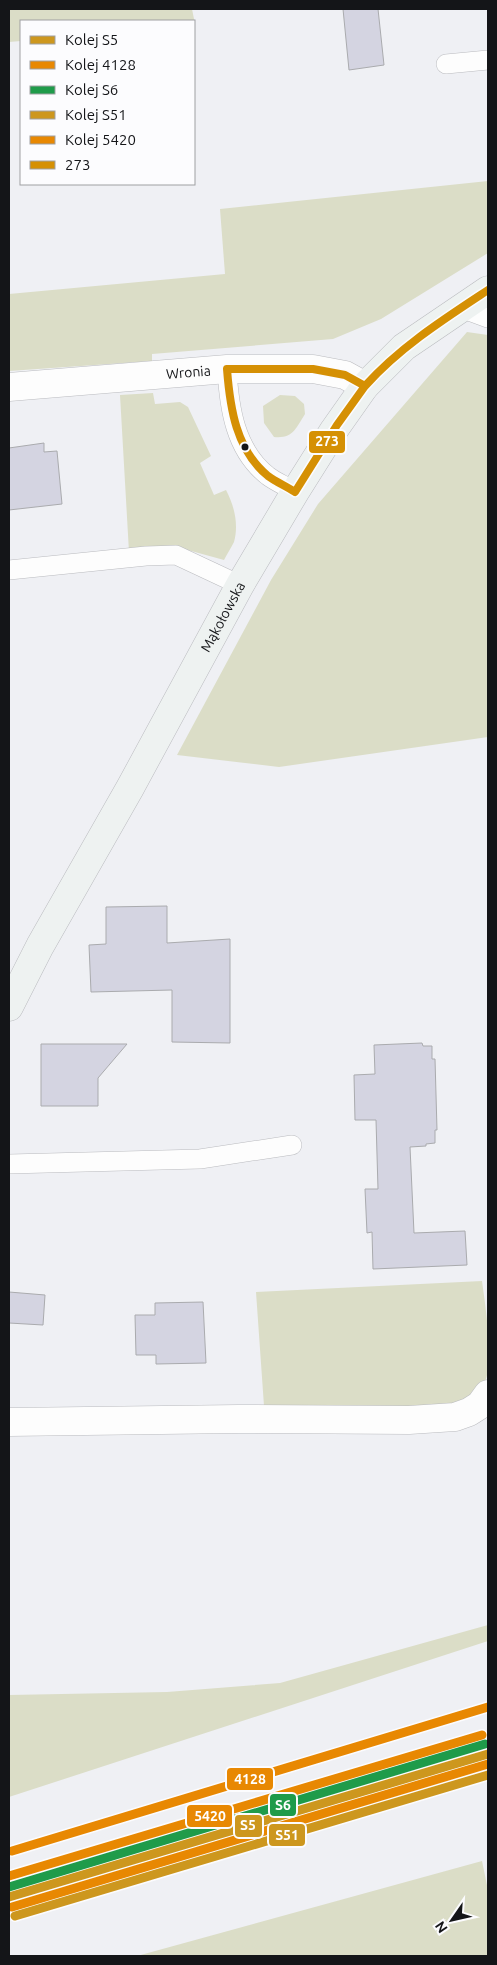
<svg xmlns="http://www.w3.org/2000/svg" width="497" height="1965" font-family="Ubuntu,sans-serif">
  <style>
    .green { fill: #dbddc7 }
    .building { fill: #d4d4e1; stroke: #aaabae }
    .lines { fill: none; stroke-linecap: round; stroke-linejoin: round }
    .lane-casing { stroke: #babbbf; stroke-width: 20 }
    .street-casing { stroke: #babbbf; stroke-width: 29 }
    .secondary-casing { stroke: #babbbf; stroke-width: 29 }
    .lane { stroke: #fdfdfd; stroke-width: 19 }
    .street { stroke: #fdfdfd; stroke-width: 28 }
    .secondary { stroke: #eef2f1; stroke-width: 28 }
    .bus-1-casing { stroke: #fcfcfe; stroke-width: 11 }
    .bus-1 { stroke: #d59004; stroke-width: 8 }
    .rail-1-casing { stroke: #fcfcfe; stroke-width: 12 }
    .rail-2-casing { stroke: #fcfcfe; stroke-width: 12 }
    .rail-3-casing { stroke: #fcfcfe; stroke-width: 12 }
    .rail-4-casing { stroke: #fcfcfe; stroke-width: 12 }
    .rail-5-casing { stroke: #fcfcfe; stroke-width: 12 }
    .rail-1 { stroke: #cd971e; stroke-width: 9 }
    .rail-2 { stroke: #e88802; stroke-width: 9 }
    .rail-3 { stroke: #1f9b4a; stroke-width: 9 }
    .rail-4 { stroke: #cd971e; stroke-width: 9 }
    .rail-5 { stroke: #e88802; stroke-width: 9 }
    .bus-dot { fill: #141518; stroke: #fcfcfe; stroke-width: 2 }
    .labels { text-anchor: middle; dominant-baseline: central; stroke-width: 4; stroke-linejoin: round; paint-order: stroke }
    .street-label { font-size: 14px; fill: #141518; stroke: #fcfcfe }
    .line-badge { stroke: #fcfcfe; stroke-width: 2 }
    .badge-label { font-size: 14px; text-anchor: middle; font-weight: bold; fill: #fff }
  </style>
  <rect width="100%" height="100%" fill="#eff0f4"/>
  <!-- green -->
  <path class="green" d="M9,9H192L195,24L194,21H21V41L9,42Z
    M488,181V253L381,319L333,339L152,354V361L9,371V294L225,274L220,209Z
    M467,332L488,335V737L279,767L177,755L271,580L318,504Z
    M153,393L155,404L180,402L188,407L211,456L200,463L214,495L226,490C234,505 239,524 234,542C231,548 227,554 224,560L184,549L129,552L120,395Z
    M280,395L295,396L304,404L305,414C296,428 293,439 274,437L264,423L263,406Z
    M482,1281C485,1303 495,1365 484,1383C475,1397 460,1403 446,1409L264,1406L256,1292Z
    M488,1625V1641L9,1797V1695L167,1692L280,1683Z
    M482,1861L488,1890V1956H137Z"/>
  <!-- building -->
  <path class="building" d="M343,9H378L384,65L349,70Z
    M44,443V452L57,451L62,504L9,510V448Z
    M167,906V943L230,939V1043L172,1042V990L91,992L89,945L106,944V907Z
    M422,1043L423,1046H432V1059H435L437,1130H435V1143L426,1144V1146L410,1147L414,1233L465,1231L467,1265L373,1269L372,1232L367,1233L365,1189H378L376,1120H355L354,1075L375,1074L374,1045Z
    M41,1044H127L98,1078V1106H41Z
    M9,1292L45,1295L43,1325L9,1323Z
    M203,1302L206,1363L156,1364V1355H136L135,1315H155V1303Z"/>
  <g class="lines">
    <defs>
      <path id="lane" d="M446,64L488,60
        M461,308L488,318
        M227,369C229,408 235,450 268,476C276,482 286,486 295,492
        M9,570L146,556L176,555L240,585
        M9,1164L200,1159L292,1145"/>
      <g id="street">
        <path id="s1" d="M9,387L227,369H313L345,375L365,386"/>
        <path d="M9,1422L238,1419L409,1420L455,1417L469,1412L480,1405L488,1394"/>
      </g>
      <g id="secondary">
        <path id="s2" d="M9,1007L40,946L130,788L240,585L295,492L334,430L365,386L404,347L488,290"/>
      </g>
    </defs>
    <!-- lane casing -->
    <use href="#lane" class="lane-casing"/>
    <!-- street casing -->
    <use href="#street" class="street-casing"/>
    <!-- secondary casing -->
    <use href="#secondary" class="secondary-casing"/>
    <!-- lane -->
    <use href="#lane" class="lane"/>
    <!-- street -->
    <use href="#street" class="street"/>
    <!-- secondary -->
    <use href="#secondary" class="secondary"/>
    <defs>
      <path id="bus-1" d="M227,369H313L345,375L365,386L337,425L295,492C286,486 276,482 268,476C236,450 230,408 227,369Z
        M365,386C400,347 444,319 488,290"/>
    </defs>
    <!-- bus-1 casing -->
    <use href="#bus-1" class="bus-1-casing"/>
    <!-- bus-1 -->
    <use href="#bus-1" class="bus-1"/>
    <defs>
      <path id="rail-1" d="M9,1897L488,1754"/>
      <path id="rail-2" d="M12,1851L488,1707
        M12,1907L488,1764"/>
      <path id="rail-3" d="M9,1887L485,1744"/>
      <path id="rail-4" d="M15,1916L488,1775"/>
      <path id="rail-5" d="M9,1876L482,1735"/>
    </defs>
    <!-- rail-1 casing -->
    <use href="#rail-1" class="rail-1-casing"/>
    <!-- rail-2 casing -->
    <use href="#rail-2" class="rail-2-casing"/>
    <!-- rail-3 casing -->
    <use href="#rail-3" class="rail-3-casing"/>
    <!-- rail-4 casing -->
    <use href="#rail-4" class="rail-4-casing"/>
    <!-- rail-5 casing -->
    <use href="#rail-5" class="rail-5-casing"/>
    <!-- rail-1 -->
    <use href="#rail-1" class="rail-1"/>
    <!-- rail-2 -->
    <use href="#rail-2" class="rail-2"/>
    <!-- rail-3 -->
    <use href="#rail-3" class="rail-3"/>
    <!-- rail-4 -->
    <use href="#rail-4" class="rail-4"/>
    <!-- rail-5 -->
    <use href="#rail-5" class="rail-5"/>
  </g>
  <!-- markers -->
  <circle class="bus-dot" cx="245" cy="447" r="4.5"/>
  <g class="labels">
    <!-- street labels -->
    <g class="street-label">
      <text stroke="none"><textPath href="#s1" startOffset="180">Wronia</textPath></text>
      <text stroke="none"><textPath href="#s2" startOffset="445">Mąkołowska</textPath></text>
    </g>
  </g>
  <g class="line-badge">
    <rect x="308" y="430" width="38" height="24" rx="5" fill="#d59004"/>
    <rect x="226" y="1767" width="48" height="24" rx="5" fill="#e88802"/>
    <rect x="269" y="1793" width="28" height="24" rx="5" fill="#1f9b4a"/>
    <rect x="186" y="1804" width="47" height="24" rx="5" fill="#e88802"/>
    <rect x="234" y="1814" width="29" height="24" rx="5" fill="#cd971e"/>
    <rect x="268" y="1823" width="38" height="24" rx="5" fill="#cd971e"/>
  </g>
  <g class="badge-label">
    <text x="327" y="446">273</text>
    <text x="250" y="1784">4128</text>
    <text x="283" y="1810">S6</text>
    <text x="210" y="1821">5420</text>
    <text x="248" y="1830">S5</text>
    <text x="287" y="1840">S51</text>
  </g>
  <!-- border -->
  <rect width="497" height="1965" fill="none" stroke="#141518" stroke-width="20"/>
  <!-- legend -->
  <rect x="20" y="20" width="175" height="165" fill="#fcfcfe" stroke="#9fa0a2"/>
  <rect x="30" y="36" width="25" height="8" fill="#cd971e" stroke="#9fa0a2"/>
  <text x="65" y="45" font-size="15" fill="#141518">Kolej S5</text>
  <rect x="30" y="61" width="25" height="8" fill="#e88802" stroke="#9fa0a2"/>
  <text x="65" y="70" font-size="15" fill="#141518">Kolej 4128</text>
  <rect x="30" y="86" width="25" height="8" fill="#1f9b4a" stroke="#9fa0a2"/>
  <text x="65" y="95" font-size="15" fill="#141518">Kolej S6</text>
  <rect x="30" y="111" width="25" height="8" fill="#cd971e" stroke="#9fa0a2"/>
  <text x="65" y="120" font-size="15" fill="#141518">Kolej S51</text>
  <rect x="30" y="136" width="25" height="8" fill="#e88802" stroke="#9fa0a2"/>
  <text x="65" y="145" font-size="15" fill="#141518">Kolej 5420</text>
  <rect x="30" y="161" width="25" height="8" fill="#d59004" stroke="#9fa0a2"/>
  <text x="65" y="170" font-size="15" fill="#141518">273</text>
  <!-- north arrow -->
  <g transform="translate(452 1920) rotate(236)" stroke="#fcfcfe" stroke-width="4" paint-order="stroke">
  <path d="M0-4L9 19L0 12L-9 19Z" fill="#141518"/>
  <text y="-8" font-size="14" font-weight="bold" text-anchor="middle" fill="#141518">N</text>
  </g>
</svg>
